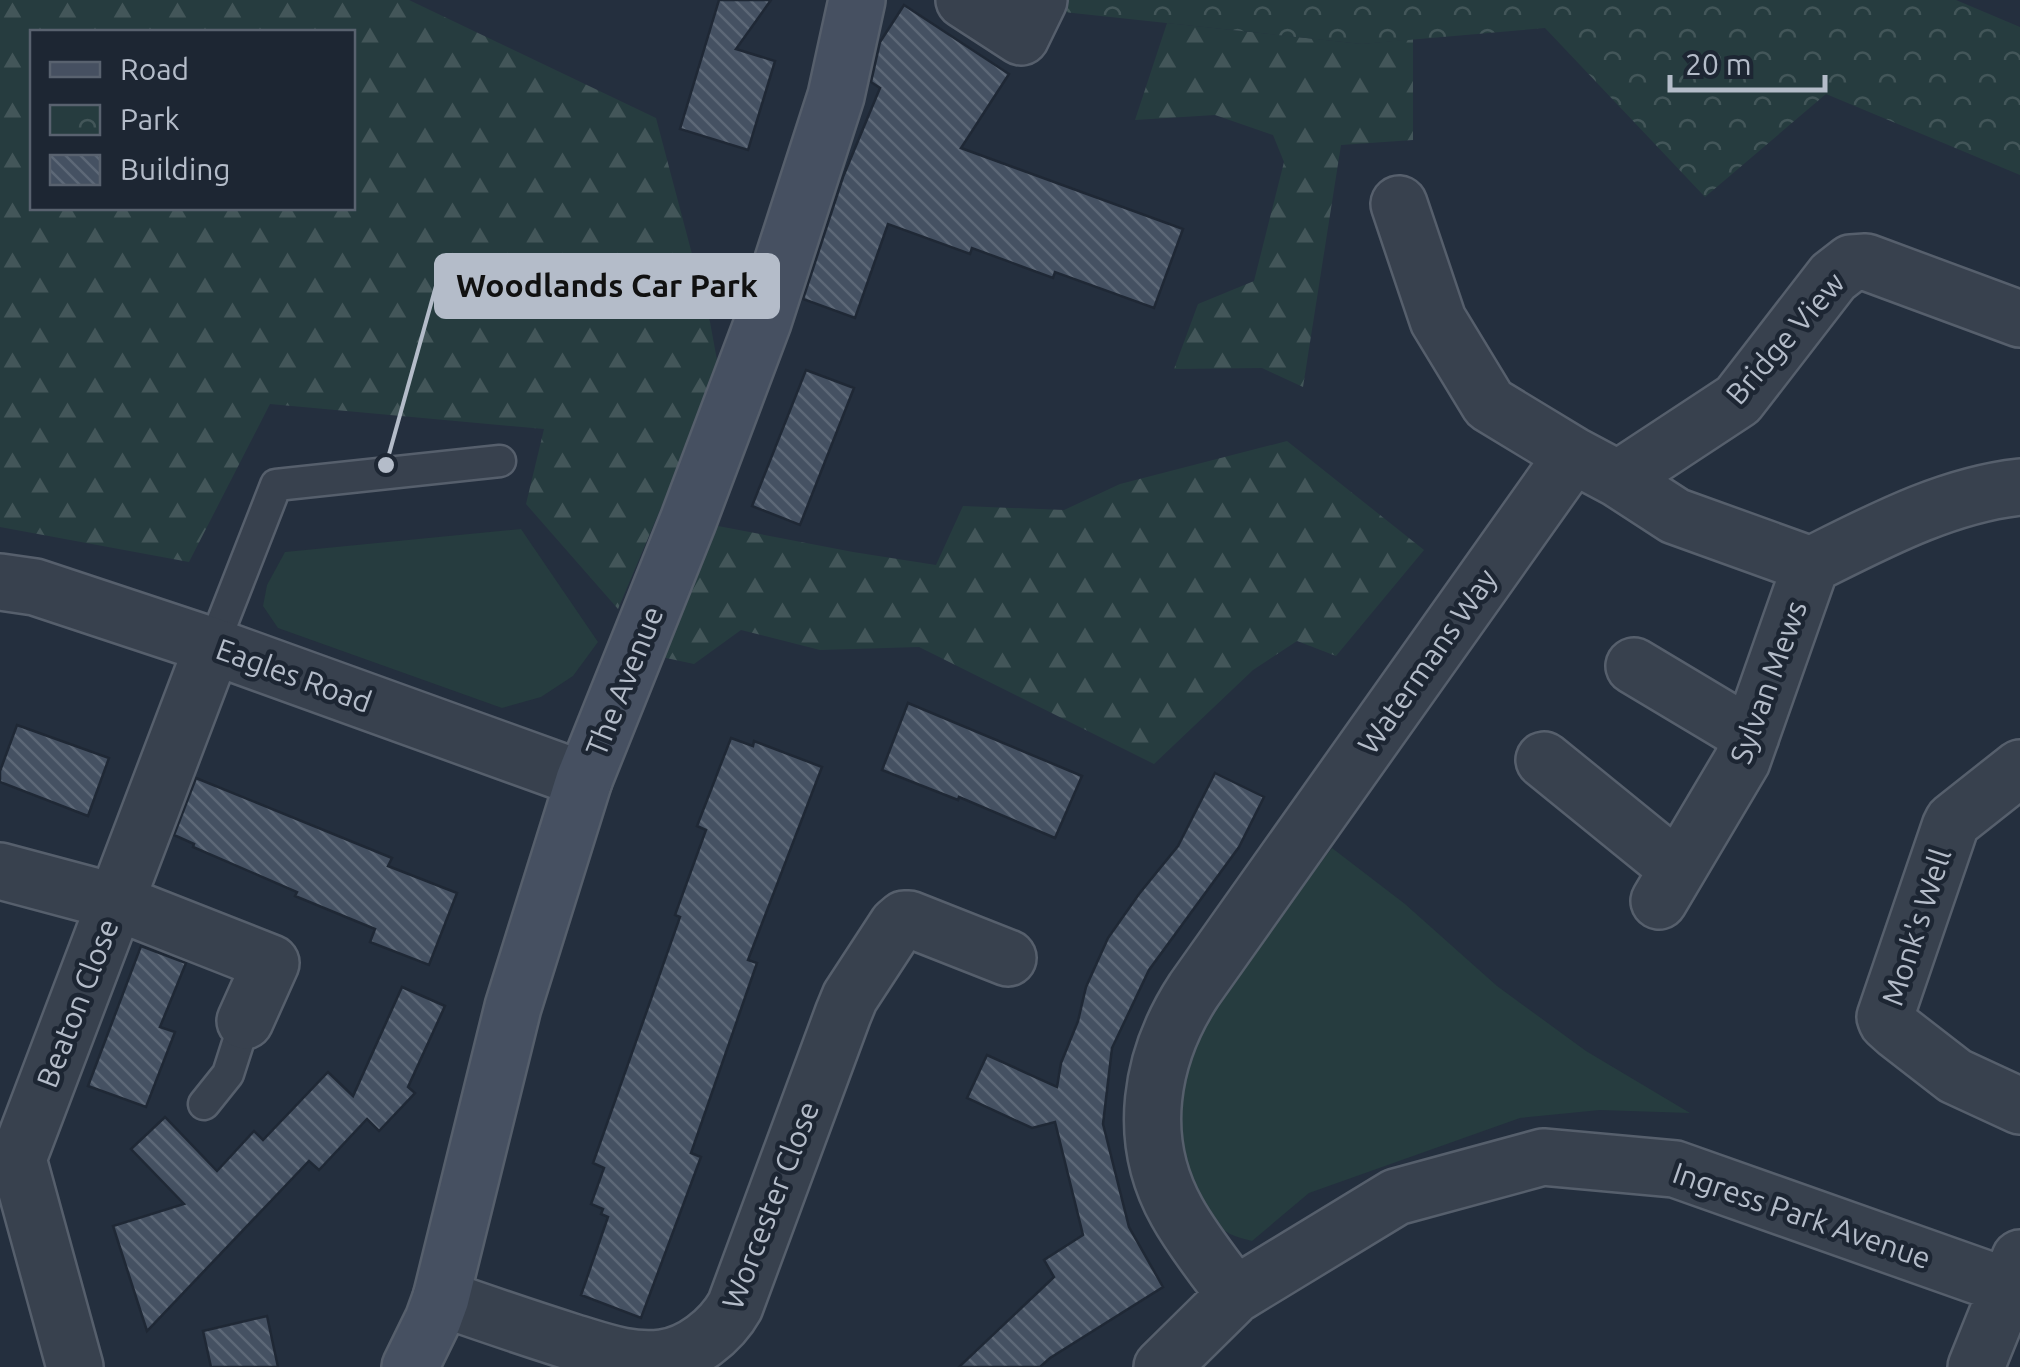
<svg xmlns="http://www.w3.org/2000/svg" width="2020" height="1367" font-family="Ubuntu,sans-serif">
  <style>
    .green { fill: #263c3f }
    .forest { fill: url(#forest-firs); fill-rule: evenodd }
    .park { fill: url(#park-crowns) }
    .building { fill: url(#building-back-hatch); stroke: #1f2835; stroke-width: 2.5 }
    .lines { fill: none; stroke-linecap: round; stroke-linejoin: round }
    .lane-casing { stroke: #565f6c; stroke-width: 35 }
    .street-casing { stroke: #565f6c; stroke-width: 60 }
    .secondary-casing { stroke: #565f6c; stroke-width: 60 }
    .lane { stroke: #38414e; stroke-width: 30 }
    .street { stroke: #38414e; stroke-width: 55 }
    .secondary { stroke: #465061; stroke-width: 55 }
    .labels { text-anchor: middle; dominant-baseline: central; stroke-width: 9; stroke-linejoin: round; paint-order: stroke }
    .street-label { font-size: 30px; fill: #b4bcc9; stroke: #1d2633 }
    .leader { fill: none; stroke: #b4bcc9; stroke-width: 4 }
    .callout-dot { fill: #b4bcc9; stroke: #1d2633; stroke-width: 4 }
    .callout { fill: #b4bcc9; stroke: #b4bcc9; stroke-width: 4 }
    .callout-label { font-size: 32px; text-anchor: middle; font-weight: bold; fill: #111 }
  </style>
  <defs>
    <pattern id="forest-firs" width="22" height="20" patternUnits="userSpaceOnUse" patternTransform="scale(2.5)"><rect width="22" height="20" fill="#263c3f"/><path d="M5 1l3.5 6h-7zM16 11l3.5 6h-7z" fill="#435659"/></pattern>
    <pattern id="park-crowns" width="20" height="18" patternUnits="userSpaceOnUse" patternTransform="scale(2.5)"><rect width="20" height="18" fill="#263c3f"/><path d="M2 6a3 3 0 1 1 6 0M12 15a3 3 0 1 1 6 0" fill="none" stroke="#435659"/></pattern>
    <pattern id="building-back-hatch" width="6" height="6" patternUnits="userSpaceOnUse" patternTransform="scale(2.5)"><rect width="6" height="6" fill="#455162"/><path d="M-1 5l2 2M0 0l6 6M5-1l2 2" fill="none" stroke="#5d6877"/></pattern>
  </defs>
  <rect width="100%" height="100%" fill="#242f3e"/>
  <!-- green -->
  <path class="green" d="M521,529L598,642L573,676L541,697L502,708L278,628L263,606L267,585L285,552Z
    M1332,848L1405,904L1497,986L1586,1051L1690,1113L1600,1110L1520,1118L1309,1193L1252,1241C1245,1239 1236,1237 1230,1234C1214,1226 1204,1208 1196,1192C1170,1137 1177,1074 1201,1019Z"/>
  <!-- forest -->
  <path class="forest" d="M0,0H409L656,118L710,322L719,371L618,609L526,504L544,429L270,404L189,562L0,527ZM32,32H352V208H32Z
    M1167,23L1362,44L1413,39V140L1341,145L1303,387L1262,368L1174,369L1198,304L1254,281L1284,162L1273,135L1215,115L1135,120Z
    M1287,441L1424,550L1336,656L1297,641L1253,670L1154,764L919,647L820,650L741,630L694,664L643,653L718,526L853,552L936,565L963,506L1064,510L1120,484Z"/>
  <!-- park -->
  <path class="park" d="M1059,0H1956L2020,27V175L1826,94L1705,197L1545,28L1362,44L1054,11Z"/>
  <!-- building -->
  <path class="building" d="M719,0H771L736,49L775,61L748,150L680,129Z
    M904,5L1009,74L961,148L1183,229L1154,308L1055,272L1053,278L972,248L970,254L888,224L855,318L803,299L843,177L880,88L871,82L880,42Z
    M806,370L854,388L800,525L752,506Z
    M908,703L1082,776L1055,838L959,797L958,800L882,770Z
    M17,725L109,758L88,816L0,782V771Z
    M731,738L753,746L754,741L822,767L748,960L757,963L691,1153L701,1157L641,1318L581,1295L608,1217L601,1214L603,1209L591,1204L604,1168L593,1163L680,917L675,915L706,830L697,826Z
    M1215,773L1264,797L1239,847L1149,970L1112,1048L1103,1124L1129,1227L1163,1287L1050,1358L1040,1367H959L1054,1277L1044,1260L1083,1235L1055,1122L1032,1128L967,1098L987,1055L1057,1087L1061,1063L1078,1021L1086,987L1108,938L1139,894L1178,846Z
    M196,778L392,858L388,866L457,893L429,965L370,942L375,929L295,896L297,892L193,847L194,844L174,835Z
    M141,946L186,963L160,1027L175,1032L146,1107L88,1086Z
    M402,987L445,1006L408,1087L415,1093L379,1131L367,1119L319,1170L309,1161L147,1331L113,1226L184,1204L131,1149L165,1117L217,1171L254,1131L263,1140L328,1072L353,1096Z
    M267,1316L278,1367H211L203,1331Z"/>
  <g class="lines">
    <defs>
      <path id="lane" d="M213,646L276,485L500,461
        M204,1104L228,1074L245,1021"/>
      <path id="street" d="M964,0L1021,37L1039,0
        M1399,204L1438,320L1489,404L1573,455L1618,479L1675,516L1811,565C1877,532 1946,495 2020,487
        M1618,479L1738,400L1833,277L1851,263L1866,262L2020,319
        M0,582L35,587L213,646L584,780
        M1634,666L1751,736
        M1544,760L1678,869
        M2020,768L1953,821L1950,827L1885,1017L1887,1022L1897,1031L1955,1076L2020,1106
        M0,871L116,902L271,963L245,1021
        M1659,901L1742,761L1811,565
        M1235,1295C1215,1268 1193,1241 1177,1212C1136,1139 1150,1057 1194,990L1573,455
        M441,1298C484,1313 528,1328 572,1342C602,1351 630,1362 662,1358C691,1355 721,1331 735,1306L843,1014L850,997L897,925L904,919H909L1008,958
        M75,1367L18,1159L213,646
        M1162,1367L1235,1295L1396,1197L1543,1157L1675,1169L2020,1291
        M1976,1367L2020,1258"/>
      <path id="secondary" d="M410,1367L433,1320L441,1298L513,1007L584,780L688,521L763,322L836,96L857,0"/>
    </defs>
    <!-- lane casing -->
    <use href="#lane" class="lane-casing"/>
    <!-- street casing -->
    <use href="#street" class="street-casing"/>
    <!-- secondary casing -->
    <use href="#secondary" class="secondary-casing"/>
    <!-- lane -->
    <use href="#lane" class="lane"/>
    <!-- street -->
    <use href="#street" class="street"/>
    <!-- secondary -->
    <use href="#secondary" class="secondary"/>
  </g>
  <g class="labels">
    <!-- street labels -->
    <g class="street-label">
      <text transform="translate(1785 338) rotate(-49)">Bridge View</text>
      <text transform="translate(1427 661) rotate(-55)">Watermans Way</text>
      <text transform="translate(294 675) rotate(20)">Eagles Road</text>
      <text transform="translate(624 681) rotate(-68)">The Avenue</text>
      <text transform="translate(1768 682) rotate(-70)">Sylvan Mews</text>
      <text transform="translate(1916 927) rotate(-72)">Monk's Well</text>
      <text transform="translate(77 1003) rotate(-69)">Beaton Close</text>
      <text transform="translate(770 1205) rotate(-69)">Worcester Close</text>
      <text transform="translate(1802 1215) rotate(19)">Ingress Park Avenue</text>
    </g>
  </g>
  <!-- callouts -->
  <path class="leader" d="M386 465L436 286"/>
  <circle class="callout-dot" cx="386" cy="465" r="10"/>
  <rect class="callout" x="436" y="255" width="342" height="62" rx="10"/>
  <g class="callout-label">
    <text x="607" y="297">Woodlands Car Park</text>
  </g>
  <!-- legend -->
  <rect x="30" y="30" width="325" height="180" fill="#1d2633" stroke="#59626f" stroke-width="2.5"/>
  <rect x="50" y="62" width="50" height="15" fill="#465061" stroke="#59626f" stroke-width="2.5"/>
  <text x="120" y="80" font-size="30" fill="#b4bcc9">Road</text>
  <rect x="50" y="105" width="50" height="30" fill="url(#park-crowns)" stroke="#59626f" stroke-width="2.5"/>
  <text x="120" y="130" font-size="30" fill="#b4bcc9">Park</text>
  <rect x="50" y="155" width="50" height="30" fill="url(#building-back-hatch)" stroke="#59626f" stroke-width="2.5"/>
  <text x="120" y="180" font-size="30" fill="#b4bcc9">Building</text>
  <!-- scale -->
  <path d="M1670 75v15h155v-15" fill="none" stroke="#b4bcc9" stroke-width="5"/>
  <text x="1685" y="75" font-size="30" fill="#b4bcc9" stroke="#1d2633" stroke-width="8" paint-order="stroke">20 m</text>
</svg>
